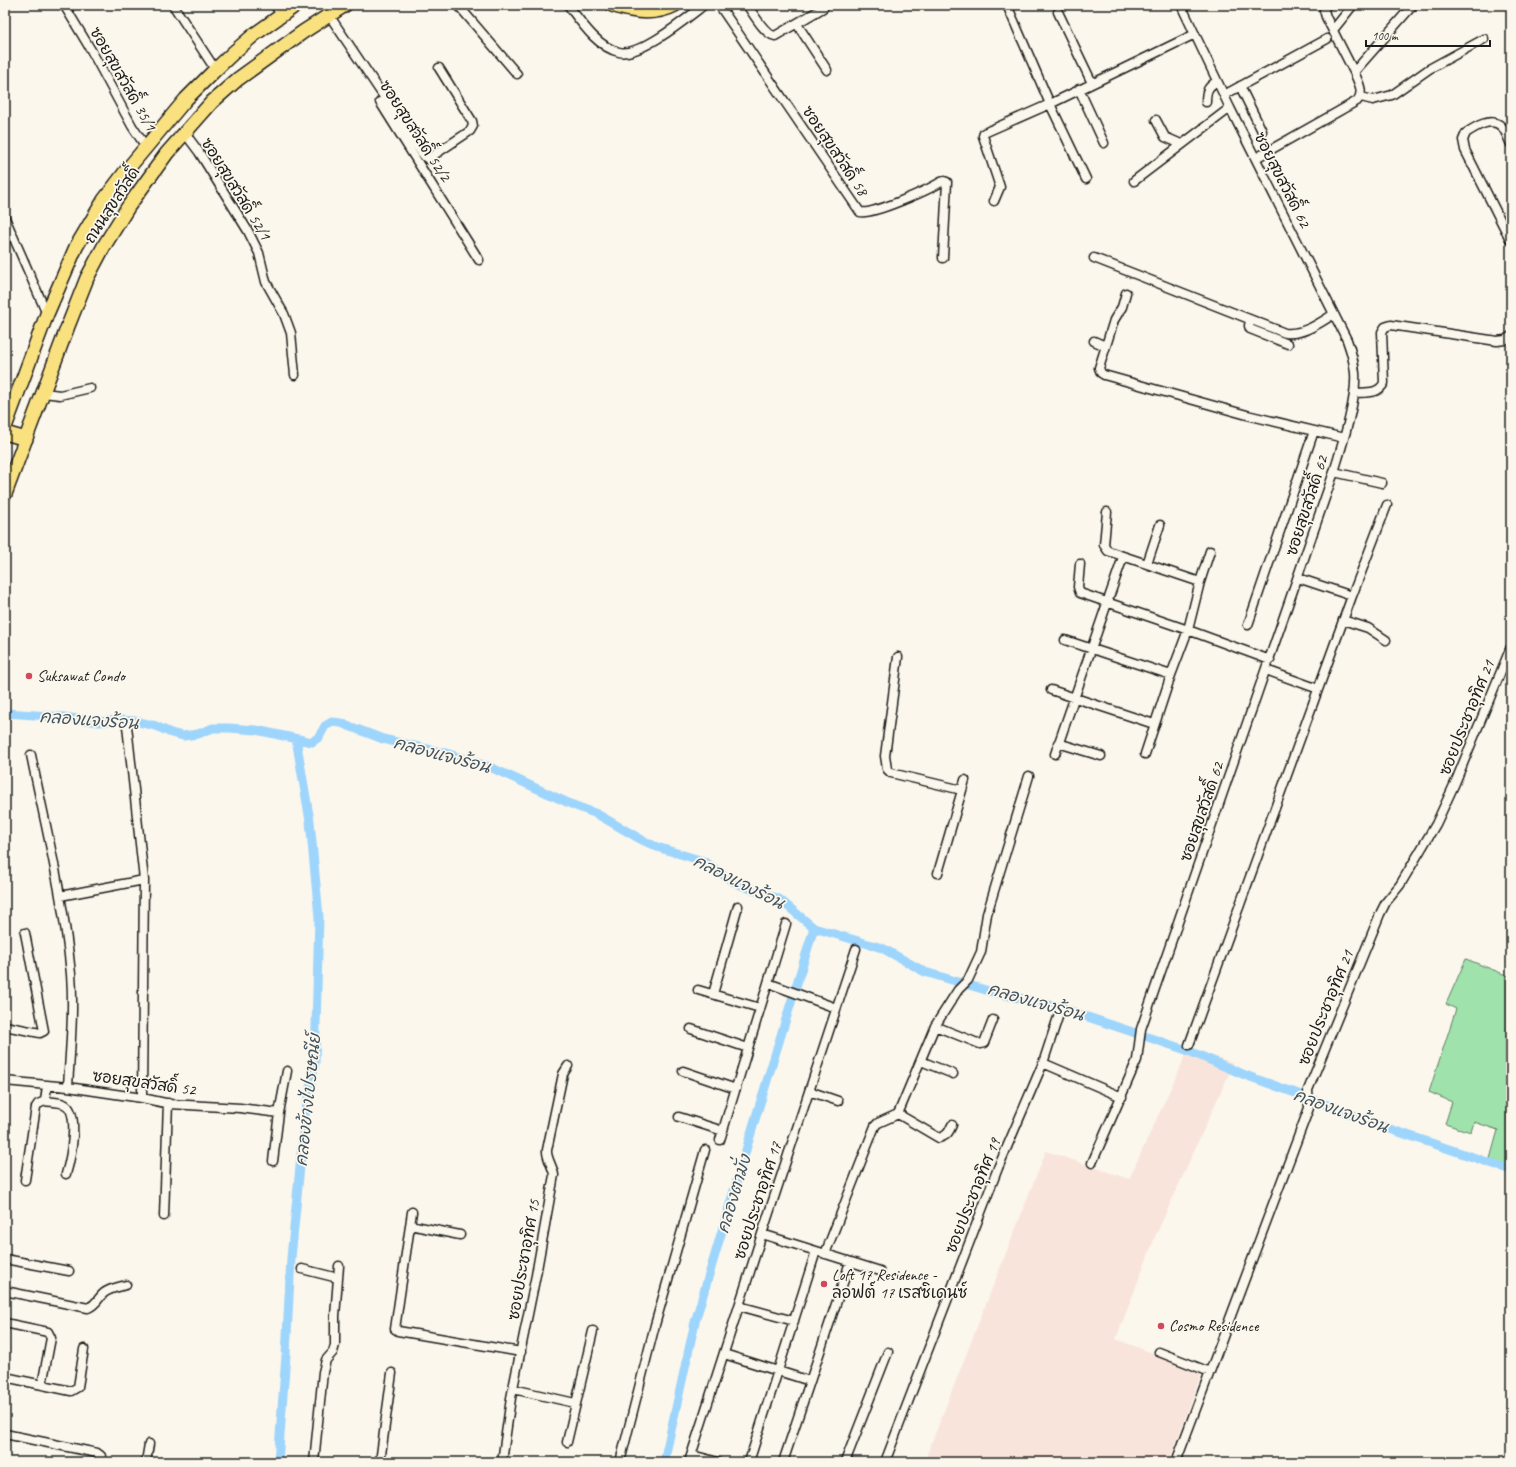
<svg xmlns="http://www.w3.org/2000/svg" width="1516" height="1467" font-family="Caveat,'Playpen Sans Thai',sans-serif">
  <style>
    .built { fill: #f9e4db }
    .green { fill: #a0e2ac; stroke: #5e7f64 }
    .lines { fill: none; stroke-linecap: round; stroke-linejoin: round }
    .canal { stroke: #9ed5fd; stroke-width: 9 }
    .minor-casing { stroke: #1c1c1c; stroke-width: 11 }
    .primary-casing { stroke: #1c1c1c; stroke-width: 16 }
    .minor { stroke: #fbf7ec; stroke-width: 8 }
    .primary { stroke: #fae180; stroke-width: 13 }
    .poi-dot { fill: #d1495b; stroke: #fbf7ec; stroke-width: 1.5 }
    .labels { text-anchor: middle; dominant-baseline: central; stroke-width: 3.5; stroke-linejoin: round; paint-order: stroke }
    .street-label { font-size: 16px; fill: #1c1c1c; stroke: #fbf7ec }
    .poi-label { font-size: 16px; fill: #1c1c1c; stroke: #fbf7ec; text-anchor: start }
    .water-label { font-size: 17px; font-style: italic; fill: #435460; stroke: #fbf7ec }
  </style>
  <rect width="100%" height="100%" fill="#fbf7ec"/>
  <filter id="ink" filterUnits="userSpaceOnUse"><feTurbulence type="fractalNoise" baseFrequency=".025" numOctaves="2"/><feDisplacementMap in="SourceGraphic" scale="8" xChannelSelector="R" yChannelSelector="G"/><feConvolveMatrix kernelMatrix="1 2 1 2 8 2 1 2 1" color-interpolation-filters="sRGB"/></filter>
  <g filter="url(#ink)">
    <!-- built -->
    <path class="built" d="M1189,1048L1234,1063L1155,1237L1116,1339L1202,1372L1169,1462H924L1046,1151L1129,1179Z"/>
    <!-- green -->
    <path class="green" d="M1466,959L1511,977V1167L1490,1159L1498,1130L1474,1122L1471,1132L1445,1124L1452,1102L1429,1092L1456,1009L1446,1004Z"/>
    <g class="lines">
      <!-- canal -->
      <path class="canal" d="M5,713L64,717L99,722L119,720L135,721L156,726L171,733L183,736L198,734L213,728H229L256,730L312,742L319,737L325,726L332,722L341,723L383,739L449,754L490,767L573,805L597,814L642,840L657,847L703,861L731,880L743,886L779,899L814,928L882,948L925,972L989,991L1061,1008L1189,1051L1245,1075L1301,1095L1384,1127L1511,1170
        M278,1462L286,1355L291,1258L305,1115L315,1063L319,917L310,821L296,739
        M664,1462L695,1322L754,1123L814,928"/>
      <defs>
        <path id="minor" d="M64,5L91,50L132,126L146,147
          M173,5L215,69
          M275,5L281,15
          M458,5L517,74
          M568,5C581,22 597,47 619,52C640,57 687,18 704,5
          M719,5L860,212C873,215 928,190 941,182L944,181L947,182L943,258
          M747,5C753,13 765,35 775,36L823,8
          M1007,5L1050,104L1086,179
          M1326,5L1324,10L1326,17L1354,72
          M1058,12L1092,83
          M329,15L421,152L425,157L428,159L470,131L473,126L472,121L439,68
          M797,24L827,70
          M1333,30L1353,5
          M1240,86L1262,131
          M1079,89L1104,143
          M1224,95L1327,39
          M1361,97L1373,100L1392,95L1429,69L1484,39
          M380,102L479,260
          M1206,102C1206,90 1208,87 1217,81
          M1156,120L1165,137L1181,144
          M184,132L199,152L248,231L259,253L266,282L284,314L291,333L295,375
          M1511,144C1508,139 1506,131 1502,127C1492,116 1475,127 1466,133L1463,140L1465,150L1511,241
          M1256,158L1357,101C1365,92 1358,82 1354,72L1413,5
          M1134,181L1230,108
          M994,201L1000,187L983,136L984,133L1050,104L1195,34
          M5,218L47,314
          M1094,258L1285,333C1304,335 1319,323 1334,314
          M1250,320L1249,326L1250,329L1288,344
          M1094,341L1103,345L1105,349L1099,368L1101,373L1104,375L1247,415L1344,438
          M1105,349L1114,320L1122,307L1126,293
          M44,393L60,395L90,388
          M1354,393C1365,392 1378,395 1384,383L1382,332L1385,327L1391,325L1497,341L1505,340L1511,336
          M1334,472L1382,483
          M1107,512L1104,545L1108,551L1200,582
          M1080,564L1078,587L1080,593L1188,630L1270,660
          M1147,564L1160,525
          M1298,578L1352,596L1387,505
          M1343,620L1368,628L1386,640
          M1248,625L1314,431
          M1065,640L1171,675
          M898,657L885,756L887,769L891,773L962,790
          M1266,670L1313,687
          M1051,690L1154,724
          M127,726L144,880L142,1098
          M1058,743L1101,756
          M1055,754L1123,557
          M1145,754L1171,675L1188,630L1200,582L1210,551
          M31,755C46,828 64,900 71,974C74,1012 70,1049 68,1087
          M938,873L965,780
          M60,896L144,880
          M768,983L836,1008
          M698,990L760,1008
          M713,994L738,906
          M5,1026L40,1033L44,1031L25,933
          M935,1026L980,1044L984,1043L993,1020
          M691,1029L748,1048
          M1189,1045L1352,596
          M921,1061L953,1074
          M1043,1063L1122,1097
          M683,1071L736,1089
          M5,1081L68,1087L142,1098L170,1104L240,1108L279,1113
          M47,1086L45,1101C51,1102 59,1102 64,1104C81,1111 70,1161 66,1174
          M809,1091L838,1101
          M898,1114L939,1138C947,1136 949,1132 952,1125
          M679,1117L723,1131
          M720,1140L786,924
          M273,1161L279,1113L287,1071
          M1092,1163L1137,1060L1141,1029L1334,472C1342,445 1357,400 1355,373C1354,362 1351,351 1347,340L1230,108L1181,5
          M25,1180L36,1107L38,1104L45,1101
          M412,1212L395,1329L398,1331L521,1352
          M164,1216L168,1103
          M410,1225L460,1235
          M762,1234L880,1271
          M825,1254L875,1126L878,1123L898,1114L935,1026L958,990L968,980L981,952L987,914L1029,776
          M5,1259L69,1271
          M302,1269L338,1278
          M5,1291L88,1308C97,1304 97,1299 104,1293C110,1288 119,1287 126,1285
          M739,1306L794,1321
          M5,1323L48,1332L51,1338L42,1385
          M1159,1352L1210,1372
          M724,1354L810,1381
          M5,1377L71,1391L78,1387L84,1349
          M513,1389L575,1403
          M5,1434L97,1453L101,1456V1462
          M567,1442L593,1331
          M692,1455L718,1462
          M146,1462L149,1444
          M314,1462L323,1372L326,1360L333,1352L335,1345V1316L339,1266
          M380,1462L392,1373
          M502,1462L511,1398L536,1275L554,1175C553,1166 546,1158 547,1150L563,1074L568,1066
          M620,1462L655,1325L705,1150
          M689,1462L762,1234L856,949
          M749,1462L816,1251
          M783,1462L850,1262
          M845,1462L888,1352
          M885,1462L998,1168L1043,1063L1061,1008
          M1176,1462L1309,1108L1308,1090L1380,914L1386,902L1400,885L1436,824L1455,783L1511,647"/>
        <path id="primary" d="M612,5C632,12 656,15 675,5
          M5,427L47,314L76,247L104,200L126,171L186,99L212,73L234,52L255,34L296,5
          M5,433L26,439
          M5,494L68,326L87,278L104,246L128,207L167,153L212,102L238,79L303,32L345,5"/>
      </defs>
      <!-- minor casing -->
      <use href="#minor" class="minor-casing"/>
      <!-- primary casing -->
      <use href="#primary" class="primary-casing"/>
      <!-- minor -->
      <use href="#minor" class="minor"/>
      <!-- primary -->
      <use href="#primary" class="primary"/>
    </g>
  </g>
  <!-- markers -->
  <g class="poi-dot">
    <circle cx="29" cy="676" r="4"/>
    <circle cx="824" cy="1284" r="4"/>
    <circle cx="1161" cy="1326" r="4"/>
  </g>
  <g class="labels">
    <!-- street labels -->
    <g class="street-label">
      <text transform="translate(123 79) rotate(60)">ซอยสุขสวัสดิ์ 35/1</text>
      <text transform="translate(415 131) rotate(57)">ซอยสุขสวัสดิ์ 52/2</text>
      <text transform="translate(835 151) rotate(56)">ซอยสุขสวัสดิ์ 58</text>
      <text transform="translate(1282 180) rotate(63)">ซอยสุขสวัสดิ์ 62</text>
      <text transform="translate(236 189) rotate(58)">ซอยสุขสวัสดิ์ 52/1</text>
      <text transform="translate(112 205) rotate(-57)">ถนนสุขสวัสดิ์</text>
      <text transform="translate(1307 506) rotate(-72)">ซอยสุขสวัสดิ์ 62</text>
      <text transform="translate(1467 718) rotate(-68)">ซอยประชาอุทิศ 21</text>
      <text transform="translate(1202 812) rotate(-71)">ซอยสุขสวัสดิ์ 62</text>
      <text transform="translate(1326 1008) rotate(-68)">ซอยประชาอุทิศ 21</text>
      <text transform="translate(144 1083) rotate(8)">ซอยสุขสวัสดิ์ 52</text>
      <text transform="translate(973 1196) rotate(-68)">ซอยประชาอุทิศ 19</text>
      <text transform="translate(758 1201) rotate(-72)">ซอยประชาอุทิศ 17</text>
      <text transform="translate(524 1260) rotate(-80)">ซอยประชาอุทิศ 15</text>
    </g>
    <!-- poi labels -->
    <g class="poi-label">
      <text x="37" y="676">Suksawat Condo</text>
      <text x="832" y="1275">Loft 17 Residence -<tspan x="832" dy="18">ลอฟต์ 17 เรสซิเดนซ์</tspan></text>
      <text x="1169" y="1326">Cosmo Residence</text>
    </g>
    <!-- water labels -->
    <g class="water-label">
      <text transform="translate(89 720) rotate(4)">คลองแจงร้อน</text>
      <text transform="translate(442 755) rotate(15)">คลองแจงร้อน</text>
      <text transform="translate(739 882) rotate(27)">คลองแจงร้อน</text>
      <text transform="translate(1036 1002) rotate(16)">คลองแจงร้อน</text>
      <text transform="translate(308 1100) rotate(-84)">คลองข้างไปรษณีย์</text>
      <text transform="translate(1341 1111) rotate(20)">คลองแจงร้อน</text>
      <text transform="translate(734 1194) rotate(-73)">คลองตามั่ง</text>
    </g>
  </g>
  <!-- margin -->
  <rect width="1516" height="1467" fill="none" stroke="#fbf7ec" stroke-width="20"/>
  <rect x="10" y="10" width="1496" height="1447" fill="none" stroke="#1c1c1c" stroke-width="1.5" filter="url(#ink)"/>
  <!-- scale -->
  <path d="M1366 40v6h124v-6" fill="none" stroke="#1c1c1c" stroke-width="2"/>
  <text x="1372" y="40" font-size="12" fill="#1c1c1c" stroke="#fbf7ec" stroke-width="3" paint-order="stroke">100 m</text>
</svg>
